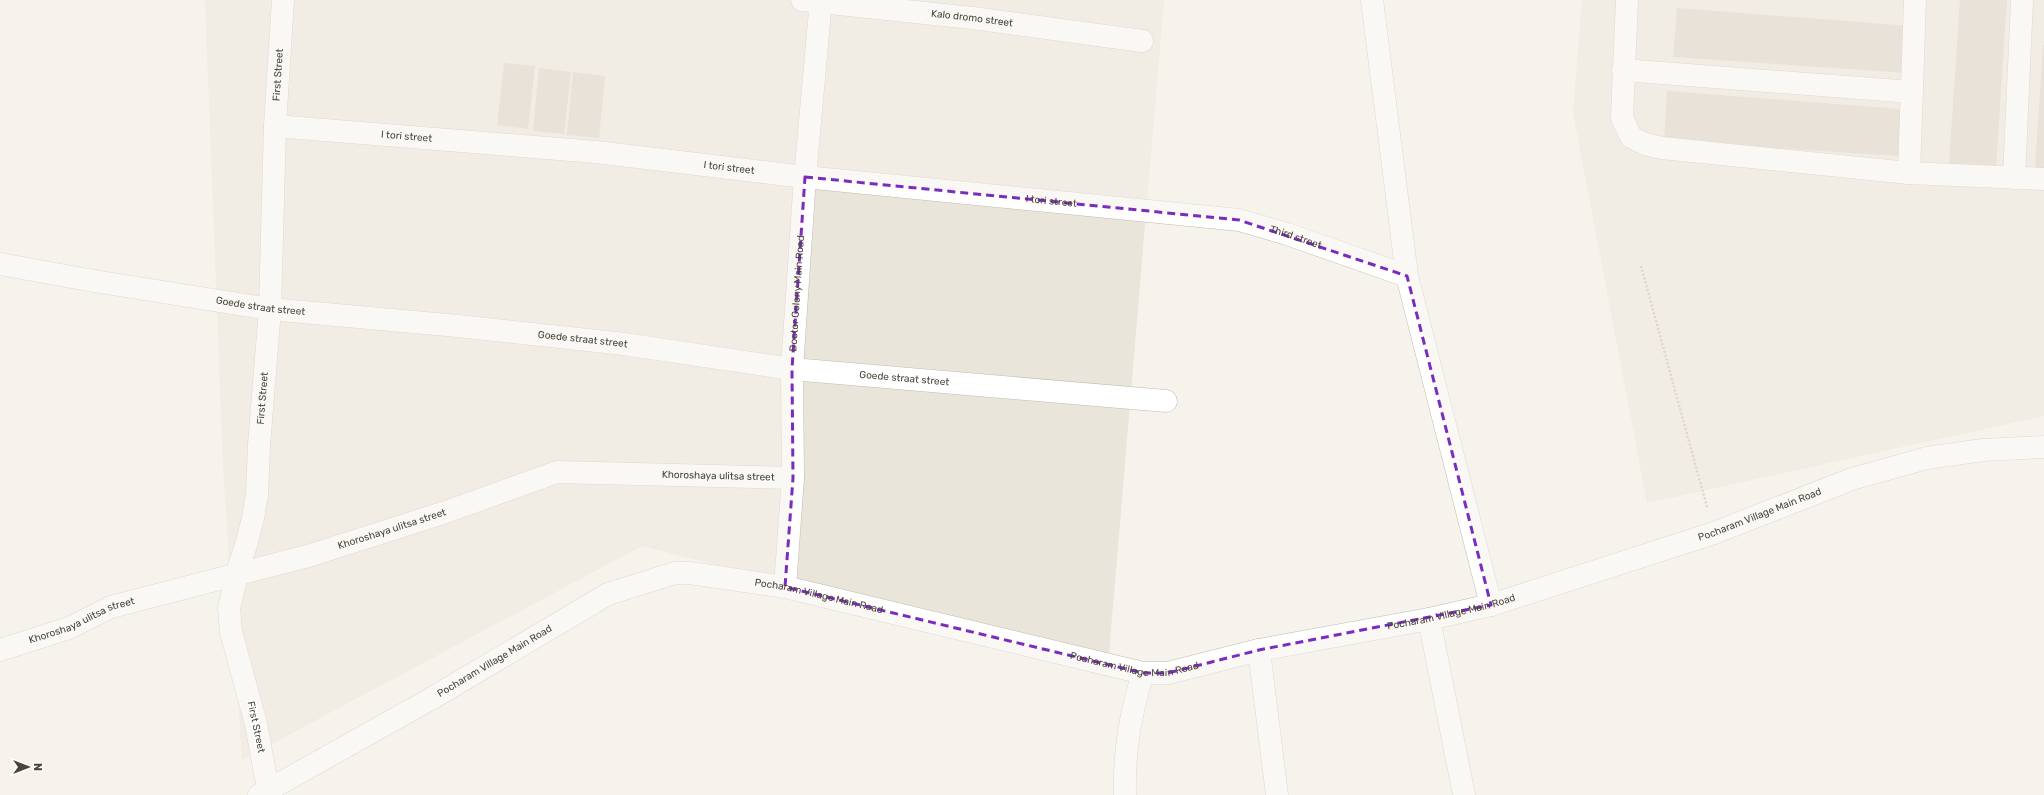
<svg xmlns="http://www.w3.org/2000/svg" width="2044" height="795" font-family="Rubik,sans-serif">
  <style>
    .residential { fill: #eae5da }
    .building { fill: #d8cfc1 }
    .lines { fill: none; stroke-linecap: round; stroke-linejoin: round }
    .minor-casing { stroke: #c2bbae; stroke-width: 23 }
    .path { stroke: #c4b79f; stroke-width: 2.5; stroke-dasharray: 2 2; stroke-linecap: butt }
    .minor { stroke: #fff; stroke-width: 22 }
    .marked { fill: none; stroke: #7b2cbf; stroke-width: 3; stroke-dasharray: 8 5; stroke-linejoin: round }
    .labels { text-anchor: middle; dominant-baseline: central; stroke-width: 3; stroke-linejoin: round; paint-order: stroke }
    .street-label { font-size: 10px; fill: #4b4439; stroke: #fff }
  </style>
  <rect width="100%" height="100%" fill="#f6f3ec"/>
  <!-- residential -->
  <path class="residential" d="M205,0H1164L1107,677L788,583L642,546L242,760L223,466Z
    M1582,0H2044V416L1647,503L1573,113Z"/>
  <!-- building -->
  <path class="building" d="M1960,0H2007L1996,167L1949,164Z
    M1677,8L1911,26L1908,73L1673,57Z
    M2043,45H2044V168L2035,167Z
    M504,63L535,66L528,129L497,125Z
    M539,68L571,72L564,134L533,131Z
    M573,72L605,76L599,138L567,135Z
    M1667,91L1901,109L1899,156L1664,141Z"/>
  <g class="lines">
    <defs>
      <g id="minor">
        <path id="s1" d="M802,0L972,18L1142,41"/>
        <path d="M1372,0L1407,276L1491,605"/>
        <path d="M1627,0L1622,118L1631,137L1645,144L1662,148L1909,173L2044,179"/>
        <path d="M1623,70L1912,92"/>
        <path id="s2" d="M275,126L596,152L805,177L1239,220L1287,234L1407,276"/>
        <path d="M1909,173L1915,0"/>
        <path d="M2014,178L2022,0"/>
        <path id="s3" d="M0,264L94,281L270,309L458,326L624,344L792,369L1166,401"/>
        <path id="s4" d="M785,587L793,478L792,369L805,177L821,0"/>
        <path d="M1429,619L1464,795"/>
        <path id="s5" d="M0,650L69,628L111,607L308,556L443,513L557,472L793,478"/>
        <path d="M1259,650L1277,795"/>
        <path id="s6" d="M268,789L256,724L231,632L229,608L239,566L246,545L253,518L257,495L259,445L270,309L275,126L283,0"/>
        <path id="s7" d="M259,795L429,700L608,594L675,573H690L785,587L1143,673H1168L1259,650L1429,619L1491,605L1714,533L1852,479L1927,458L1983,450L2044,447"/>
        <path d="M1125,795C1124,750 1130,716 1143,673"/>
      </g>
    </defs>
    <!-- minor casing -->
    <use href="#minor" class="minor-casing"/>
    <!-- path -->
    <path class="path" d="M1641,266L1707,507"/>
    <!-- minor -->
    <use href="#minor" class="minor"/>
  </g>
  <!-- marked area -->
  <path d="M0 0H2044V795H0ZM805,177L1239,220L1407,276L1491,605L1259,650L1168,673H1143L785,587L793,478L792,369Z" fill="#f6f3ec" fill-opacity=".55" fill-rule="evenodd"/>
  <path class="marked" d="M805,177L1239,220L1407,276L1491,605L1259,650L1168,673H1143L785,587L793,478L792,369Z"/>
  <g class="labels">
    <!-- street labels -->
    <g class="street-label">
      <text stroke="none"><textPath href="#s1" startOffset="171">Kalo dromo street</textPath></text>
      <text stroke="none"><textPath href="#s6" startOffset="723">First Street</textPath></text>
      <text stroke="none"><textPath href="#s2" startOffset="132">I tori street</textPath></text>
      <text stroke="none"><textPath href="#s2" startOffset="456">I tori street</textPath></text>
      <text stroke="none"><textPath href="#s2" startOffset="780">I tori street</textPath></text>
      <text stroke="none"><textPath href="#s2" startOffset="1028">Third street</textPath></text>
      <text stroke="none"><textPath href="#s4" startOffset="294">Doctor Colony Main Road</textPath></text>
      <text stroke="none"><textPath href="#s3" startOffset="264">Goede straat street</textPath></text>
      <text stroke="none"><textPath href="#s3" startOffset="588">Goede straat street</textPath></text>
      <text stroke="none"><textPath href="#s3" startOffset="912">Goede straat street</textPath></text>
      <text stroke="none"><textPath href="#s6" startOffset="399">First Street</textPath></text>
      <text stroke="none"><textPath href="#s5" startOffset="747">Khoroshaya ulitsa street</textPath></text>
      <text stroke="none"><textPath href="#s7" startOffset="1591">Pocharam Village Main Road</textPath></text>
      <text stroke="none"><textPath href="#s5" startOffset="411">Khoroshaya ulitsa street</textPath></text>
      <text stroke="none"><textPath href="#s7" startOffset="619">Pocharam Village Main Road</textPath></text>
      <text stroke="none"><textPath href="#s7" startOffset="1267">Pocharam Village Main Road</textPath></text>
      <text stroke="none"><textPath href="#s5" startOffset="87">Khoroshaya ulitsa street</textPath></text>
      <text stroke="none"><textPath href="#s7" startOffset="943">Pocharam Village Main Road</textPath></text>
      <text stroke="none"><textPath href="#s7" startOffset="271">Pocharam Village Main Road</textPath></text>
      <text transform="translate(256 727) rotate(78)">First Street</text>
    </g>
  </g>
  <!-- north arrow -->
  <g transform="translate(28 767) rotate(90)" stroke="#ffffff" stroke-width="3" paint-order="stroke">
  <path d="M0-3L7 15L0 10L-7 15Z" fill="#4b4439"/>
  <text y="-6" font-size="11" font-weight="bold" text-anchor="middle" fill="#4b4439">N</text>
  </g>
</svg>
